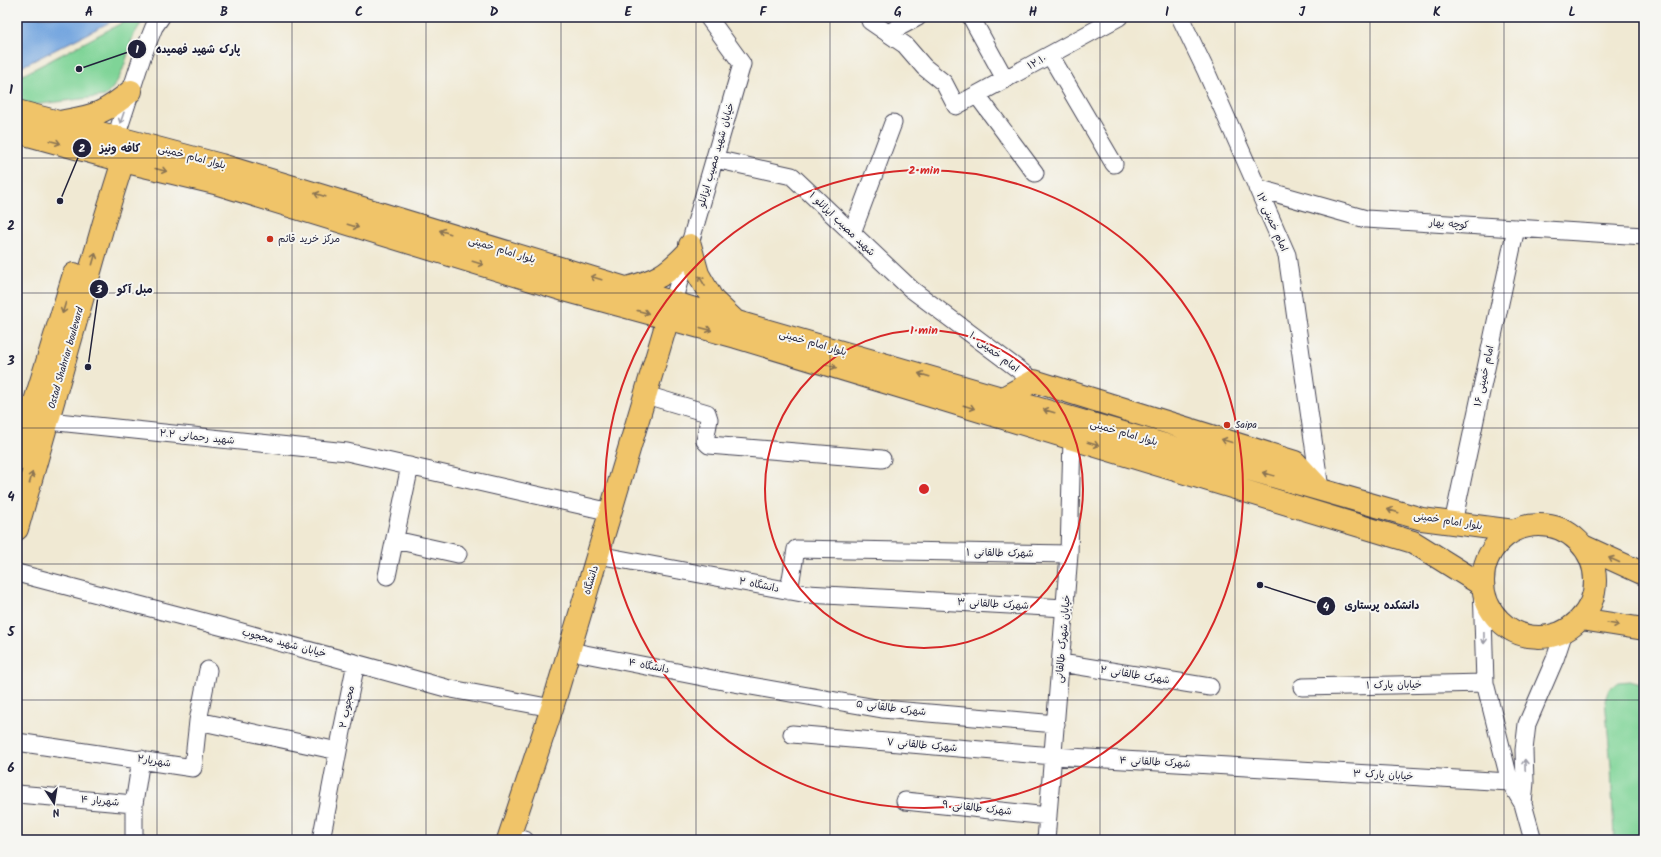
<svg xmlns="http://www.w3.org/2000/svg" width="1661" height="857" font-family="Kalam,'Playpen Sans Arabic',sans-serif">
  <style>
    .green { fill: #7fd497; stroke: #507b69 }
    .water { fill: #74a6df; stroke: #4b648d }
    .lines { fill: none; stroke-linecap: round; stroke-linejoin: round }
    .minor-casing { stroke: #414052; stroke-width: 19 }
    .major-casing { stroke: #414052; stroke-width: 24 }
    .minor { stroke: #fff; stroke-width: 17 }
    .major { stroke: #f0c469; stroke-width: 22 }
    .oneway { stroke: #9c9ca7 }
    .oneway2 { stroke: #897352 }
    .grid { fill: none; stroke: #22223b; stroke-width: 1; stroke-opacity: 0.55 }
    .ring { fill: none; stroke: #d62828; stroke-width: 2 }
    .poi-dot { fill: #c8321e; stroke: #f6f6f2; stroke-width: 1.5 }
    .labels { text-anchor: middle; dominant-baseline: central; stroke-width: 4; stroke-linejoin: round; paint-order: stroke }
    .street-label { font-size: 10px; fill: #22223b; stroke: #f6f6f2 }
    .poi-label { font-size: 10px; fill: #22223b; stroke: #f6f6f2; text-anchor: start }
    .centre { fill: #d62828; stroke: #f6f6f2; stroke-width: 2 }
    .ring-label { font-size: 12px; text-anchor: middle; font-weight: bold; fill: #d62828; stroke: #f6f6f2; stroke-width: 4; stroke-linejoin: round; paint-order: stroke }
    .leader { fill: none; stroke: #22223b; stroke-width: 1.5 }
    .callout-dot { fill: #22223b; stroke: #f6f6f2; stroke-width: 1.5 }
    .mark-label { font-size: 12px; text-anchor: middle; font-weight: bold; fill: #fff }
    .callout-label { font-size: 11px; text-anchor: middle; font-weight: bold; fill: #22223b; stroke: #f6f6f2; stroke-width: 4; stroke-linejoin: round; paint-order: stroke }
    .neatline { fill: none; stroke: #22223b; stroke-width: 1.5 }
    .grid-label { font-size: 13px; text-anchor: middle; font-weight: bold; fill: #22223b }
  </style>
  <rect width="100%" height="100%" fill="#f6f6f2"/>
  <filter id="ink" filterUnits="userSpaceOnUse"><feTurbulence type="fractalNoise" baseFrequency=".025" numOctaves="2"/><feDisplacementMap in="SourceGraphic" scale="8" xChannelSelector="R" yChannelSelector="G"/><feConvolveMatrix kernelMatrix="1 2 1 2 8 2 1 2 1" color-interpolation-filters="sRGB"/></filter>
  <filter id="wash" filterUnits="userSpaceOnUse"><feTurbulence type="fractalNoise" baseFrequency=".012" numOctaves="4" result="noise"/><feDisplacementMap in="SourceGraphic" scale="16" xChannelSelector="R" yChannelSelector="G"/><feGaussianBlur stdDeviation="0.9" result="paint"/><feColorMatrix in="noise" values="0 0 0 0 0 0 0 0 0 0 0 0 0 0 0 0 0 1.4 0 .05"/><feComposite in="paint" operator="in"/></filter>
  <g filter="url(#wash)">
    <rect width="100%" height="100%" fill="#f0e9d3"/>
    <!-- green -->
    <path class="green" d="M133,17H145C141,24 135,32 132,39C126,60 122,81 105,96L33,105L17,101V78Z
      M1630,681L1644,685V840H1614L1611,766L1605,700L1609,689L1618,682Z"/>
    <!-- water -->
    <path class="water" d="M17,17H120L17,69Z"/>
  </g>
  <g filter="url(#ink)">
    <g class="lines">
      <defs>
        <path id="minor" d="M971,17L1005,79
          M1180,17L1206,71L1287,255L1320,489
          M870,21L905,45L924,67L944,83L956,106L1119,17
          M888,33L918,17
          M1050,55L1114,164
          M977,95L1035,173
          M116,137L142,57L154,27L161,17
          M715,159L792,176L911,289L1034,381
          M1257,188L1366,219L1644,236
          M852,233L893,123
          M673,302L742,64L708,17
          M646,395L707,413L709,419L705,441L709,445L882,459
          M48,421L347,452L611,512
          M1453,523L1516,228
          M395,540L458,554
          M598,555L807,594L1065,608
          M17,573L231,629L446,688L552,708
          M387,576L410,466
          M1482,585L1485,683L1510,782L1523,804L1533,840
          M789,591L796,549L1069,554
          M570,651L728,682L882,709L1056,724
          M1061,663L1210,687
          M1302,687L1485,683
          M198,721L338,751L321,840
          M792,734L1053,756L1510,782
          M17,742L193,768L198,721L208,670
          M338,751L356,663
          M17,794L134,804
          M905,801L1048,816
          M1523,804L1525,782L1524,750L1527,724L1555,659L1564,632
          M509,838L525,840
          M134,840V804L141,759
          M1046,840L1069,554L1072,438"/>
        <path id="major" d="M17,111L221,165L744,324L1422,519L1514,531
          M64,121C96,116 106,112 131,91
          M17,132L123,161L215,183L564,290L736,337L1413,542L1482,585
          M690,245L698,274L713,300L733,319
          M627,288C657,280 666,275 687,253
          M1003,398L1034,381L1295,462L1320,489
          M17,460L74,274
          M1483 581a56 56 0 1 1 112 0a56 56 0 1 1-112 0Z
          M17,529L104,222L127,148
          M1583,546L1644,574
          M1581,619L1644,629
          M508,840L552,708L672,305"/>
      </defs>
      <!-- minor casing -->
      <use href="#minor" class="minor-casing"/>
      <!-- major casing -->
      <use href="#major" class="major-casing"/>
      <!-- minor -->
      <use href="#minor" class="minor"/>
      <!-- major -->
      <use href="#major" class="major"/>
    </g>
    <!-- one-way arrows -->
    <defs><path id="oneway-shaft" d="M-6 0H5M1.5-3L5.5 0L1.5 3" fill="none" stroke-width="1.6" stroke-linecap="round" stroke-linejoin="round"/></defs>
    <g class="oneway">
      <use href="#oneway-shaft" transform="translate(122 118) rotate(109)"/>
      <use href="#oneway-shaft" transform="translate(1484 638) rotate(89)"/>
      <use href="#oneway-shaft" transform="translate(1525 765) rotate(-92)"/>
    </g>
    <g class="oneway2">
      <use href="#oneway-shaft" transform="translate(55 142) rotate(15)"/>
      <use href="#oneway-shaft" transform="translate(161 170) rotate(14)"/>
      <use href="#oneway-shaft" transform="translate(320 195) rotate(-163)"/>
      <use href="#oneway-shaft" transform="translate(353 226) rotate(17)"/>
      <use href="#oneway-shaft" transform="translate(445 232) rotate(-163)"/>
      <use href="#oneway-shaft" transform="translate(94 259) rotate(-74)"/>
      <use href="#oneway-shaft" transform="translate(478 263) rotate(17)"/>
      <use href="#oneway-shaft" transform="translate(596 278) rotate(-163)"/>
      <use href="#oneway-shaft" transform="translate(702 281) rotate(-121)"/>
      <use href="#oneway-shaft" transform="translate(64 308) rotate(107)"/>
      <use href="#oneway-shaft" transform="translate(643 312) rotate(15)"/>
      <use href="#oneway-shaft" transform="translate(706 329) rotate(15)"/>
      <use href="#oneway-shaft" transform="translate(831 366) rotate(17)"/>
      <use href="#oneway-shaft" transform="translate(924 375) rotate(-164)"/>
      <use href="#oneway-shaft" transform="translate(969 407) rotate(17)"/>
      <use href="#oneway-shaft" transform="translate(1049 411) rotate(-164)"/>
      <use href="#oneway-shaft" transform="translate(1227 441) rotate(-163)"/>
      <use href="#oneway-shaft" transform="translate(1093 444) rotate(17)"/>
      <use href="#oneway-shaft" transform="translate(1268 474) rotate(-164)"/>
      <use href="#oneway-shaft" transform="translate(31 478) rotate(-74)"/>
      <use href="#oneway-shaft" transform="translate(1393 511) rotate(-164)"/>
      <use href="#oneway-shaft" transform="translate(1614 560) rotate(-156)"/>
      <use href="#oneway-shaft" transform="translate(1613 624) rotate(9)"/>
    </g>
  </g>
  <!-- grid -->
  <path class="grid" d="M157,17V840M292,17V840M426,17V840M561,17V840M696,17V840M830,17V840M965,17V840M1100,17V840M1235,17V840M1370,17V840M1504,17V840M17,158H1644M17,293H1644M17,428H1644M17,564H1644M17,700H1644"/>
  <!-- distance rings -->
  <g class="ring">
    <circle cx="924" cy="489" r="159"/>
    <circle cx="924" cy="489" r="319"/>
  </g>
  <!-- markers -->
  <g class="poi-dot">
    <circle cx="270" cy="239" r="4"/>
    <circle cx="1227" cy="425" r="4"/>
  </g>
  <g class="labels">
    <!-- street labels -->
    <g class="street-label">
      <text transform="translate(1037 62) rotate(-29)">۱۲.۱۰</text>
      <text transform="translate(716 155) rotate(-74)">خیابان شهید مصیب ایزانلو</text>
      <text transform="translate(192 157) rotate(15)">بلوار امام خمینی</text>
      <text transform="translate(1272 222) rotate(66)">امام خمینی ۱۲</text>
      <text transform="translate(842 224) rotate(44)">شهید مصیب ایزانلو ۱</text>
      <text transform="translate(1449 224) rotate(4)">کوچه بهار</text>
      <text transform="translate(502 250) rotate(17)">بلوار امام خمینی</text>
      <text transform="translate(813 343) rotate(16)">بلوار امام خمینی</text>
      <text transform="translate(994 352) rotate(37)">امام خمینی ۱۰</text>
      <text transform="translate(66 358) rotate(-74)">Ostad Shahriar boulevard</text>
      <text transform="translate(1484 376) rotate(-78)">امام خمینی ۱۶</text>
      <text transform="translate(1124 433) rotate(16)">بلوار امام خمینی</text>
      <text transform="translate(197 437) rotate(6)">شهید رحمانی ۲.۲</text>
      <text transform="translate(1448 521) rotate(9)">بلوار امام خمینی</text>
      <text transform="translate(1000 553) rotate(1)">شهرک طالقانی ۱</text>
      <text transform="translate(591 580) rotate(-73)">دانشگاه</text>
      <text transform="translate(759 585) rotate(11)">دانشگاه ۲</text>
      <text transform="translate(993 604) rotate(3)">شهرک طالقانی ۳</text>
      <text transform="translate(1063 639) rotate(-85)">خیابان شهرک طالقانی</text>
      <text transform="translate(284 643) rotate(15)">خیابان شهید محجوب</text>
      <text transform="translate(649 666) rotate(11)">دانشگاه ۴</text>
      <text transform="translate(1135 675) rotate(9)">شهرک طالقانی ۲</text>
      <text transform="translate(1394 685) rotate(-1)">خیابان پارک ۱</text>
      <text transform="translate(347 707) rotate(-79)">محجوب ۲</text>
      <text transform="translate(891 708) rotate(7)">شهرک طالقانی ۵</text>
      <text transform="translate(922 745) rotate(5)">شهرک طالقانی ۷</text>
      <text transform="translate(154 761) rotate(9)">شهریار۲</text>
      <text transform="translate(1155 762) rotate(3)">شهرک طالقانی ۴</text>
      <text transform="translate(1383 775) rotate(3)">خیابان پارک ۳</text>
      <text transform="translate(100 801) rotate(5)">شهریار ۴</text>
      <text transform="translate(977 808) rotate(6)">شهرک طالقانی ۹</text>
    </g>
    <!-- poi labels -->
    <g class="poi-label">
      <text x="278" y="239">مرکز خرید قائم</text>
      <text x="1235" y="425">Saipa</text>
    </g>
  </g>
  <circle cx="924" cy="489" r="6" class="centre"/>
  <g class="ring-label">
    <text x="924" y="174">2 min</text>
    <text x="924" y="334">1 min</text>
  </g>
  <!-- callouts -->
  <path class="leader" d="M79 69L137 49M60 201L82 148M88 367L99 289M1260 585L1326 606"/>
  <g class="callout-dot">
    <circle cx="79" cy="69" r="4"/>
    <circle cx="60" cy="201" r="4"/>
    <circle cx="88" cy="367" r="4"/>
    <circle cx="1260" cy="585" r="4"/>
    <circle cx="137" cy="49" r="10"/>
    <circle cx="82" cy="148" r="10"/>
    <circle cx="99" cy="289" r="10"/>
    <circle cx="1326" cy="606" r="10"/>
  </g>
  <g class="mark-label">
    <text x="137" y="53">1</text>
    <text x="82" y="152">2</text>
    <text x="99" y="293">3</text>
    <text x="1326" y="610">4</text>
  </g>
  <g class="callout-label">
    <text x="198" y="53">پارک شهید فهمیده</text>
    <text x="120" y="152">کافه ونیز</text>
    <text x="135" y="293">مبل آکو</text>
    <text x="1382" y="609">دانشکده پرستاری</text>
  </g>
  <!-- margin -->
  <rect width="1661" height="857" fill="none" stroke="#f6f6f2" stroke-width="44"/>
  <!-- north arrow -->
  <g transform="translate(54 803) rotate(168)" stroke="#f6f6f2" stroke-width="3" paint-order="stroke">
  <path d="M0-3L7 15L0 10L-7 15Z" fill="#22223b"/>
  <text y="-6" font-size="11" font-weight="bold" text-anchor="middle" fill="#22223b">N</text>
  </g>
  <rect x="22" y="22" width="1617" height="813" class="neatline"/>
  <g class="grid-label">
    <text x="89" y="16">A</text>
    <text x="224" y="16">B</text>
    <text x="359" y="16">C</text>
    <text x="494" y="16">D</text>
    <text x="628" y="16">E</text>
    <text x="763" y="16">F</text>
    <text x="898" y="16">G</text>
    <text x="1033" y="16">H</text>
    <text x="1167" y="16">I</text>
    <text x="1302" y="16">J</text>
    <text x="1437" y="16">K</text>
    <text x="1572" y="16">L</text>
    <text x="11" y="94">1</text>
    <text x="11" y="230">2</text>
    <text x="11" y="365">3</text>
    <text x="11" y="501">4</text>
    <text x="11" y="636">5</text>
    <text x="11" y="772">6</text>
  </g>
</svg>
